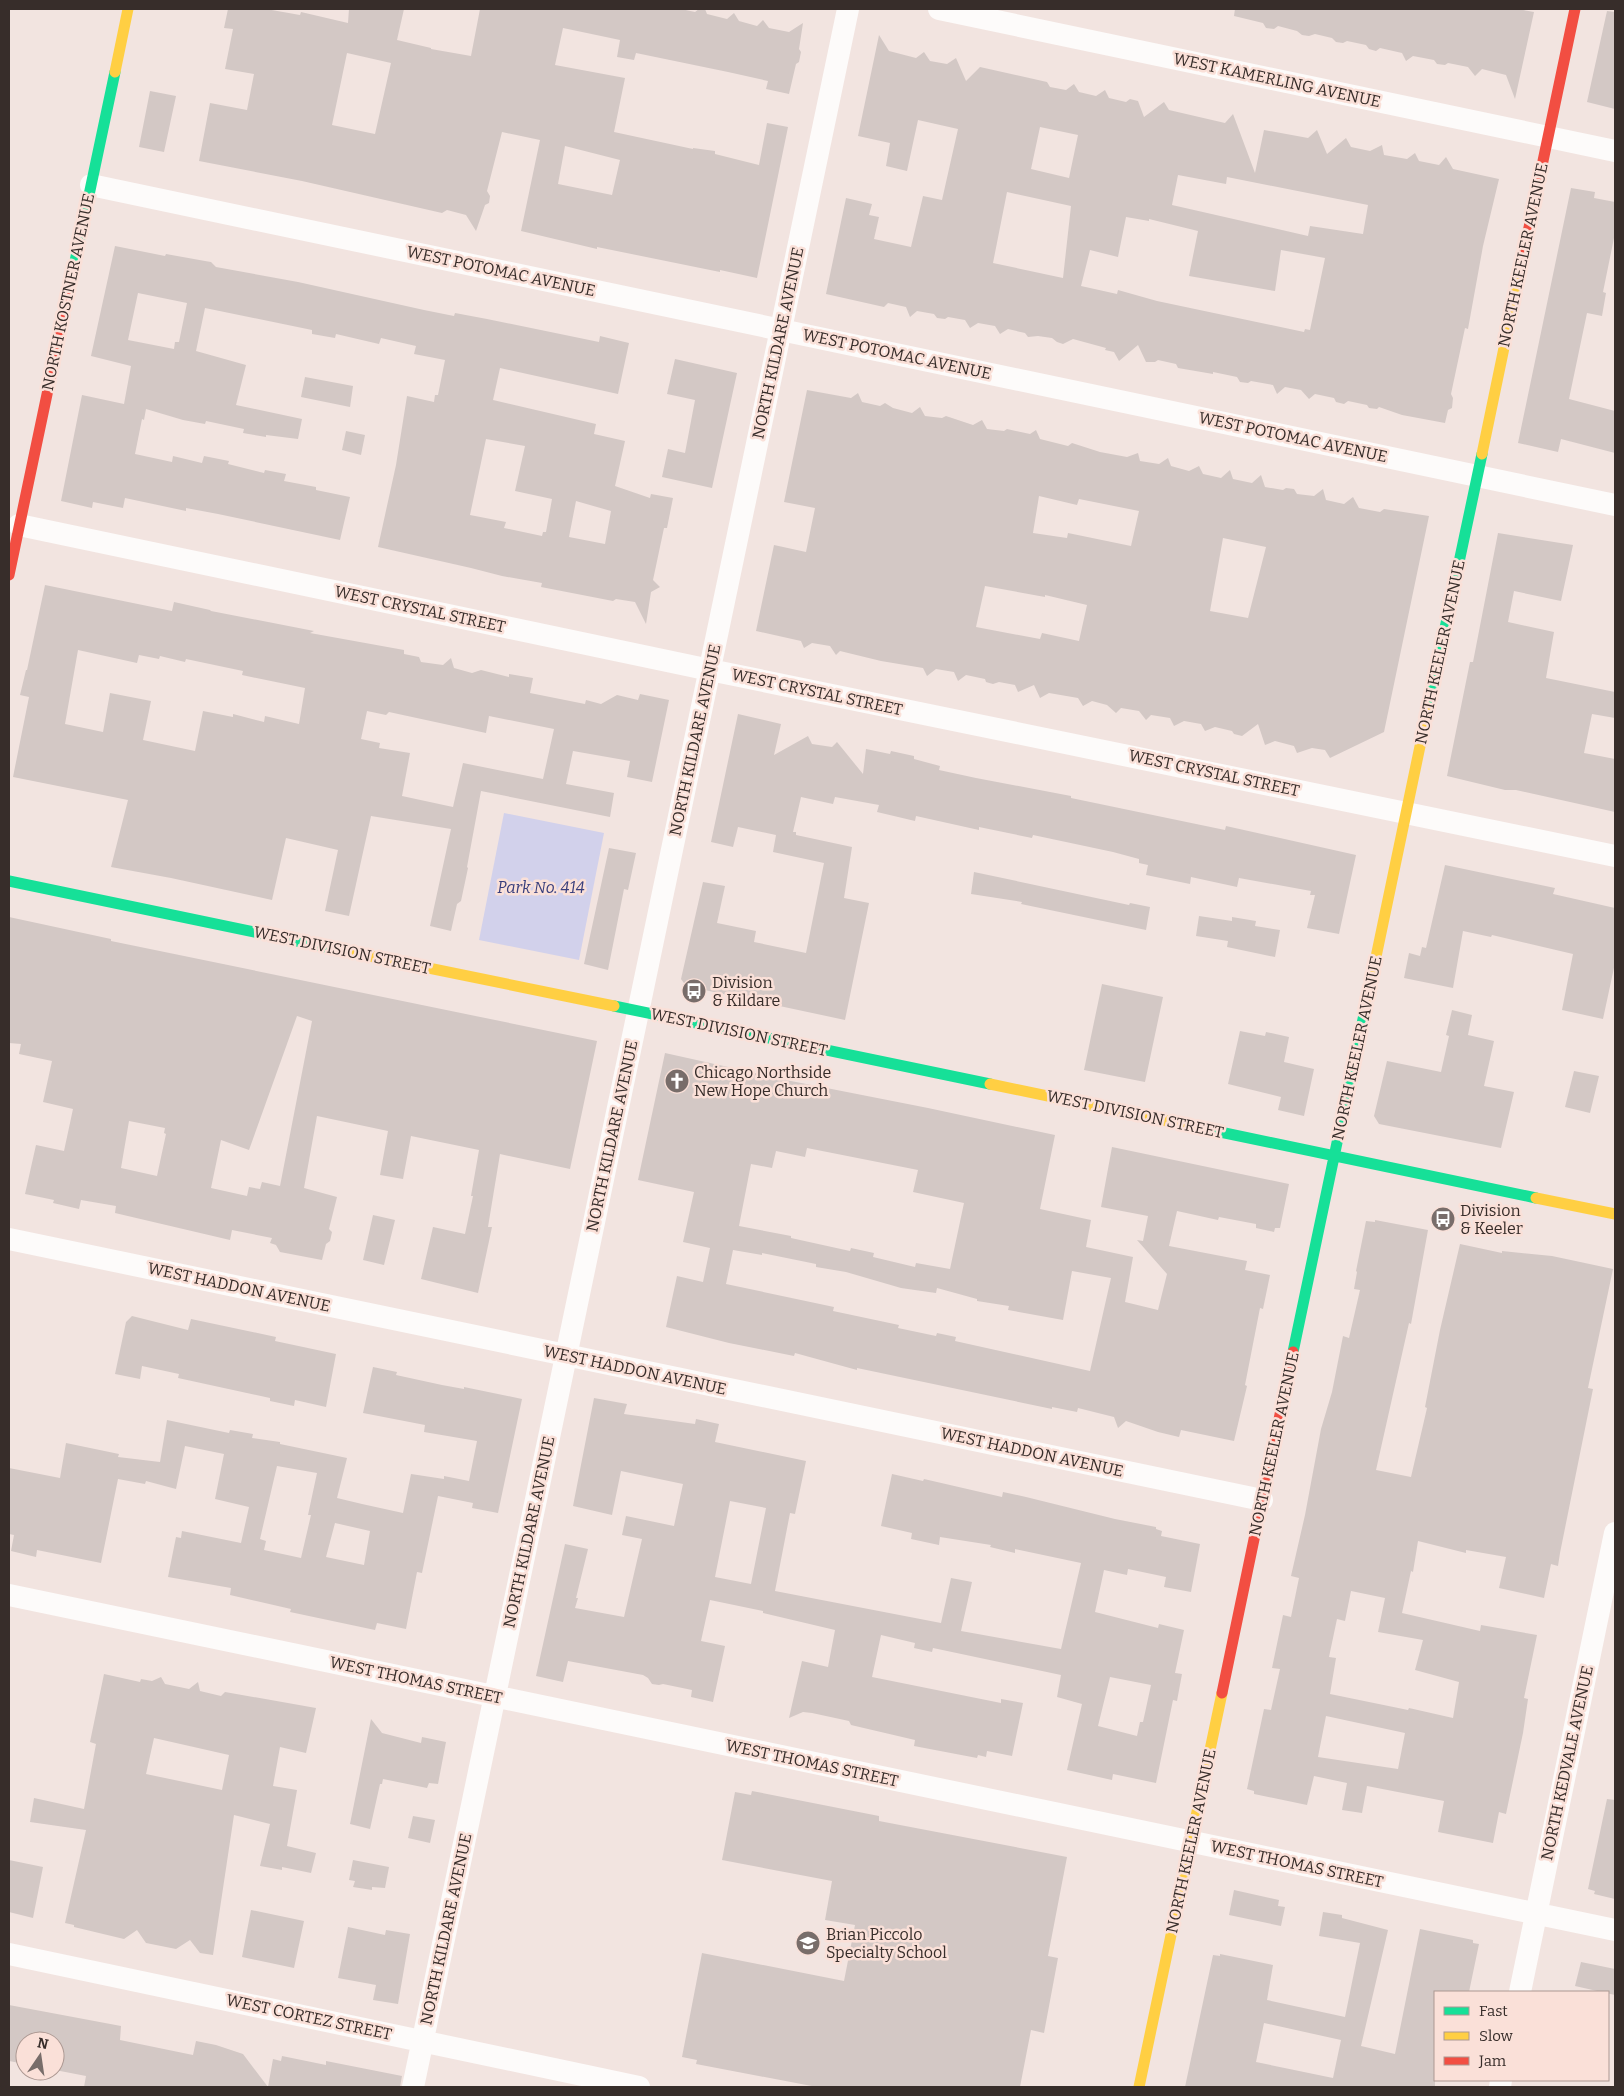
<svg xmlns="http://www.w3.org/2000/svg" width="1624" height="2096" font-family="Bitter,serif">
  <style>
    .green { fill: #d2d1eb }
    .building { fill: #d3c8c5; fill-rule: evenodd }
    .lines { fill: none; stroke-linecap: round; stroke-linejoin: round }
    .street { stroke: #fdfbfa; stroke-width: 22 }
    .fast { stroke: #16e098; stroke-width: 11 }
    .slow { stroke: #ffcf43; stroke-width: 11 }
    .jam { stroke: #f24e42; stroke-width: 11 }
    .labels { text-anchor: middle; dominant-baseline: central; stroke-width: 5; stroke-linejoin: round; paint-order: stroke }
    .street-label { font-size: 16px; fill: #372d2a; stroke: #fae0d8 }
    .park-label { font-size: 16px; font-style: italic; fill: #383e7c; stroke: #fae0d8 }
    .poi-label { font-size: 16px; fill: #372d2a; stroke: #fae0d8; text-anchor: start }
  </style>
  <rect width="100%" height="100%" fill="#f2e4e0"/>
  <!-- green -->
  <path class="green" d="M504,813L604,833L579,960L479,940Z"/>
  <!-- building -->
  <path class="building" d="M228,9H266L300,15L301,12L348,23L349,9H404L397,40L431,48V49L471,56L480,9H681L695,12L699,9H705L707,14L727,19L734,13L739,21L757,26L763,20L769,28L789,32L803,23L799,49L801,52L799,62L796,64L789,94L766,89L768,81L728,72L636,53L634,60L617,57L620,40L563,28L555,65L625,78L614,132L693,149V148L715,151V154L759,165L767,123L788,127L757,278L720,270V272L597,247V249L521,231L540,140L502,132L487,191L490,196L489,203L485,205L476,231L466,215L447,210L442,213L302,181L199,161L210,103L247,110L254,74L225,69L233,29L224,28ZM347,53L391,63L375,134L332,125ZM565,146L620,160L612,195L558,184Z
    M1235,9H1517L1534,12L1515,99L1506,75L1482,69L1475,76L1468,67L1448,63L1445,65L1437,64L1434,60L1413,56L1406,61L1402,53L1380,48L1376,51L1369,49L1366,45L1347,41L1343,43L1336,42L1332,38L1315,34L1309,36L1302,35L1297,31L1278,26L1274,29L1266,28L1263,23L1234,16Z
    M1607,11L1615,12V109L1587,102Z
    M879,35L889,51L916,58L924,52L930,61L947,64L956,58L966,81L980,67L1047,82L1050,87L1066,90L1074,84L1079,92L1096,96L1105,90L1109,98L1126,102L1130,99L1138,101L1144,117L1164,102L1169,110L1225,123L1233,114L1255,173L1264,130L1308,138L1317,130L1327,154L1346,138L1351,147L1370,151L1382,145L1384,155L1407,159L1415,153L1419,161L1439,165L1446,157L1453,169L1499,179L1483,246L1468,329L1465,328L1451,394L1453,398L1452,408L1448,410L1445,423L1402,415L1379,407L1377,409L1369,408L1367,405L1348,401L1344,404L1336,402L1334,398L1315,394L1309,399L1301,390L1285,387L1277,394L1273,385L1251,381L1248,383L1240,382L1237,377L1213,372V374L1178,368L1176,364L1158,360L1155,362H1146L1138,345L1119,361L1114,352L1105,350L1106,348L1073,339L1063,344L1057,342L1052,338L1038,336L1028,337L1025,333L1008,329L1000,334L995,326L978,323L970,328L965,320L948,317L945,319L937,318L934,314L917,311L910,317L906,307L888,303L884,307L826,294L846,198L872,204L869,215L879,217L874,239L911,247L923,196L942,200L958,129L918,120L907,171L886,166L890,143L858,136ZM1040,127L1078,135L1069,178L1031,169ZM1178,175L1226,184L1227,177L1368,205L1363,234L1310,226L1308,236L1172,205ZM1007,192L1071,206L1063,278L993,263ZM1126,217L1149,221V219L1198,231L1189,276L1275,291L1281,250L1325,258L1310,330L1305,329L1304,332L1157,301L1118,290L1117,294L1081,286L1090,250L1118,257Z
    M150,91L176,96L164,152L139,147Z
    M1571,188L1595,192L1594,198L1615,202V233L1603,292L1606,293L1602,316L1587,313L1569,399L1615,411V453L1561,439L1558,452L1518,443Z
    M115,246L165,256L166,254L205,261L211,262L216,267L298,282L424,310L454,316L455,313L487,319L599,342L600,336L629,343L618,394L500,368L493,400L596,424L594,434L625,441L615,486L650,498L651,494L673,498L667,528H664L653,580L660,587L651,592L646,624L635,602L616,599L613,601L541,587L542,583L502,576L471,568L378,547L396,465L407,396L434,402L435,395H438L445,360L414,354L416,346L381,338L379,344L336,334L335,338L312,334V330L205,308L196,351L246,365L236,405L302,419L298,439L266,435V437L243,433L244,429L206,421L205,424L183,420L146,409L144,420L142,419L135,454L172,462L173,456L202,463L204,456L229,461L228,464L264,473L265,470L286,474L284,481L316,487V490L350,497L340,540L218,514L186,508V511L125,498L123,508L93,502L92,508L61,501L82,395L124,404L131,366L91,356ZM138,293L187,303L179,342H175L174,349L128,340ZM486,439L525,446L515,491L552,499L546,532H543L542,536L504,528L506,522L470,515ZM576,501L611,511L605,544L569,537Z
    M675,359L737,373L712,488L662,477L668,449L685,453L695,400L667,394Z
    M305,377L353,386L350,407L301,397Z
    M807,390L851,398L858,393L862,402L880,406L885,403L893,408L912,413L920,407L925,416L942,418L946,416L973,425L982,420L987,429L1004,431L1007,429L1030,434L1036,430L1040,439L1068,446L1072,443L1100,452L1127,457L1138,453L1140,461L1159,464L1168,458L1171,466L1189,471L1199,466L1203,474L1221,478L1230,470L1233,479L1252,483L1261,475L1265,487L1283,490L1286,488L1294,489L1297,494L1314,496L1323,489L1326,500L1344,504L1353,497L1359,508L1380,512L1384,509L1429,516L1384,732L1330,758L1325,750L1312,748L1297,753L1294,746L1275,741L1265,745L1258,724L1242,736L1234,734L1232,731L1215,727L1205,731L1201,724L1184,721L1174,726L1170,718L1151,715L1146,720L1139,711L1121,708L1116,713L1107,705L1092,701L1083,706L1078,698L1049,693L1040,698L1034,685L1018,692L1015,685L999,682L993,684L986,682L985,679L966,675L958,681L954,672L936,669L927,676L923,668L881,661L840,651L836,655L830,646L812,643L804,648L801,641L756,631L774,545L806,552L815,508L784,502ZM1039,496L1077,505L1079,499L1139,511L1131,546L1068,533L1067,538L1033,533ZM1223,538L1266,547L1248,618L1210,611ZM985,586L1045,597V595L1087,605L1079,641L1042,633L1040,639L976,627Z
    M346,431L365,435L361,455L342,450Z
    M1498,533L1573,545L1561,601L1514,591L1508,622L1554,632L1546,678L1615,692V718L1592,714L1584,753L1615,759V812L1516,790H1505L1447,776L1470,662H1473Z
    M45,585L172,611L174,602L210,610L211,611L314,631L310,633L404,650V654L419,657L421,662L443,665L451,658L454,668L472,673L481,670L509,677V674L533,678L530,693L585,704L586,700L601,704L617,695L638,700L640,694L669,700L652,782L627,777L630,761L573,751L566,784L614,793L610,817L481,791L467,867L468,868L461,901L457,904L451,931L430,926L451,829L371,816L349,916L325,911L338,850L286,838L272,900L171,878L111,867L128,800L13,777L29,697L20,695L26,670H27ZM78,650L137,663L139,655L159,659L160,656L185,662L186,659L243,671L242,675L305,688L299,724L265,716L264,722L233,714V717L203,711L195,751L143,740L151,701L110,693L103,732L65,724ZM367,711L386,715L389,712L486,733L489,716L554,729L543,779L463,763L453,807L402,796L410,753L379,748L380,743L361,739Z
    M738,714L781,724L774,755L808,736L812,744L832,747L837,742L863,774L866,749L890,754L891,751L914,756V759L940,766L939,770L976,778L1071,796V798L1225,830L1226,826L1356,855L1339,934L1307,928L1315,895H1310L1311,891L1239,878L1237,887L1191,877L1190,884L1146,875L1148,865L1139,863V859L1113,852L1033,835L1032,838L979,827V830L916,816L915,821L877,812L879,805L835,797L833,804L801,797L793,832H796V835L852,847L844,898L869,903L845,1020L686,986L681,979L703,882L725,886L717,923L756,931L754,942L806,953L824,863L773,852L776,835L738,827L733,847L711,842Z
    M609,848L636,853L628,890L624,889L608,970L584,964Z
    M1445,865L1555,888L1553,894L1615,908V963L1603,1019L1562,1010L1573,954L1492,935L1491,937L1463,931L1453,988L1404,978L1409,953L1420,956L1422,947L1426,948Z
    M974,872L1129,905L1130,903L1150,907L1146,930L1021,904L1022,902L971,894Z
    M1199,916L1232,921V917L1256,921L1255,926L1280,930L1275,957L1227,947L1228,941L1196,936Z
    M9,917L111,939V941L597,1041L570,1169L500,1154L488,1227H492L478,1293L421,1279L433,1227L465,1234L473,1196H471L479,1150L411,1136L403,1179L380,1175L388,1131L317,1116L304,1188L337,1197L329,1229L332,1232L330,1241L326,1244L322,1260L280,1252L276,1245L270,1243L272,1238L232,1230L230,1240L115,1213L116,1206L81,1200L79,1209L53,1203L54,1200L25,1194L36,1145L64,1151L73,1109L43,1102L52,1061L19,1054L21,1044L9,1043ZM297,1016L312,1021L280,1186L262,1182L260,1189L249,1187L247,1196L211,1188L221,1140L249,1150ZM129,1121L165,1128L164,1133L166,1134L157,1176L121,1168Z
    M1102,984L1163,997L1145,1082L1084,1070Z
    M1452,1010L1472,1015L1468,1035L1494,1041L1484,1086L1514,1092L1501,1148L1379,1124L1374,1116L1387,1061L1441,1072L1449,1036L1446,1035Z
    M1240,1031L1265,1036L1266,1032L1289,1037L1284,1062L1314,1069L1304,1116L1278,1110L1281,1097L1228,1084Z
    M665,1053L791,1081L928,1108L1055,1135L1040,1209L1091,1220L1086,1247L1133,1257L1125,1302L1158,1310L1167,1274L1137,1240L1143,1241L1148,1216L1101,1207L1112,1147L1289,1184L1280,1228H1275L1274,1232L1256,1228V1224L1219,1217L1218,1220L1177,1211L1169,1246L1247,1261L1245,1270L1270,1275L1263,1309L1260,1308L1245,1385L1247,1386L1234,1441L1181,1430L1179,1437L1158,1432L1126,1421L1118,1428L1114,1417L1078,1408L1077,1412L1052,1407V1409L857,1368V1370L795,1353L794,1356L729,1343L666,1327L677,1276L703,1282L710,1248L683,1242L694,1192L638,1180ZM807,1148L918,1170L913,1192L964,1203L950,1269L916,1263L915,1267L873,1257L874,1253L851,1248L850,1251L791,1238V1236L739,1226L751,1164L772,1168L776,1151L805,1157ZM733,1250L762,1255V1253L816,1264V1267L846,1272L901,1288L936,1293L937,1288L977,1299V1301L1009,1306L1008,1310L1063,1320L1072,1271L1111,1278L1090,1371L955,1341L956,1337L937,1333L936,1336L898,1328L899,1325L833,1311L834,1307L726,1284Z
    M1574,1071L1599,1076L1590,1113L1565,1107Z
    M373,1215L395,1220L384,1265L363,1260Z
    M1375,1220L1428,1230L1411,1324L1409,1323L1376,1470L1411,1477L1427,1408L1425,1407L1440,1330L1460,1244L1502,1253V1251L1552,1256L1613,1269L1588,1388L1593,1389L1560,1553L1558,1566L1551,1564L1544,1598L1499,1588L1506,1557L1466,1550V1553L1418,1541L1413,1572L1411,1571L1402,1613L1480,1631L1481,1625L1537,1635L1524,1698L1528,1699L1523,1733L1506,1814L1499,1812L1493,1843L1438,1832L1444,1801L1367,1786L1362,1813L1342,1810L1347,1783L1314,1776L1307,1805L1254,1794V1791L1247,1789L1264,1709L1271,1710L1280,1669L1272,1668L1283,1615L1291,1617L1299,1578L1291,1576L1305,1515L1321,1429L1332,1392L1343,1336L1349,1338L1360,1290L1354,1289L1357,1272L1356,1271L1366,1221L1375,1222ZM1351,1591L1385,1598L1378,1632L1423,1640L1415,1670L1459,1682L1453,1718L1409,1708L1408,1710L1330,1694L1336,1658L1329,1657L1337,1619L1345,1621ZM1326,1716L1405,1733L1398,1769L1318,1757Z
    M132,1316L188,1330L191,1319L276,1337L275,1341L336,1354L326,1407L295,1400L294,1406L270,1401V1398L178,1378L179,1374L142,1366L140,1379L115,1374L126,1322Z
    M373,1367L397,1372L396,1375L442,1385L464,1389V1387L522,1399L498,1513L472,1508L473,1503L438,1496L422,1573L417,1572L406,1629L377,1623L375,1630L290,1612L291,1609L230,1595L231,1588L168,1577L176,1537L181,1538L182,1531L241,1543L249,1507L215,1499L224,1454L185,1446L176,1489L146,1481L145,1484L118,1479L101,1563L37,1550L36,1557L11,1551L14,1535L9,1534V1468L60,1478L66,1443L119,1454L118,1457L160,1462L167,1420L229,1433L230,1430L253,1434L252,1438L280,1442V1444L347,1458L337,1498L362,1504L403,1513L411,1474L444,1479V1476L469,1481L477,1441L424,1432L425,1425L363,1413ZM277,1466L317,1473L308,1515H311L301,1558L264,1550L266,1541L260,1539ZM335,1523L370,1531L364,1565L326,1557Z
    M594,1398L627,1404L624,1414L695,1424L696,1419L719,1424L715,1442L806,1461L795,1514L790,1513L775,1591L941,1623L951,1578L972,1582L961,1631L1061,1649L1081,1563L1015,1549V1553L990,1547L991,1545L940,1537L939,1545L911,1539L912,1533L881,1526L892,1474L923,1481L924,1479L1002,1497L1003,1492L1026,1497L1115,1519L1156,1527V1529L1162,1531L1161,1536L1200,1544L1191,1592L1164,1587L1166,1577L1128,1569L1127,1575L1104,1570L1095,1612L1158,1628L1159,1624L1184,1630L1175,1673L1182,1674L1177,1701L1173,1700L1156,1783L1113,1774L1112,1780L1067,1770L1082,1704L1057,1697L1061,1675L933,1648L932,1652L914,1648L915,1643L881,1635L872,1677L1001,1703V1699L1023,1703L1012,1756L987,1751L986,1757L978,1755L977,1758L914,1746L915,1740L851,1725L849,1721L812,1713L803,1712L789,1718L802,1661L828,1667L835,1630L763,1613V1611L710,1600L701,1641L725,1646L713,1702L691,1697L692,1690L663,1684L659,1685L652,1684L648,1678L643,1675L568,1661L563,1682L536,1676L565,1544L588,1549L576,1598H578L575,1608L624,1617L642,1539L622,1535L626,1516L674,1526L683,1484L621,1471L612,1515L573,1506ZM730,1501L766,1508L751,1584L715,1577ZM1110,1677L1151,1685L1143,1722H1140L1137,1736L1098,1726Z
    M104,1674L140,1682L141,1679L152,1681L161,1677L165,1684L189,1689L198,1682L200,1691L221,1696L225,1692L316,1708L306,1753L280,1747L273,1786L297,1790L287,1846L316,1853L311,1873L282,1867V1870L260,1866L270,1824L234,1815L213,1955L200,1953L190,1940L176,1949L146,1943L137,1930L124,1939L74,1927V1925L65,1923L86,1830L30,1822L34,1798L84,1809L96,1744L90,1742ZM154,1738L229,1755L222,1790L146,1774Z
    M371,1719L382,1733L421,1743L422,1737L446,1742L438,1784L429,1783L427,1788L383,1779L382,1784H380L370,1829L350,1824Z
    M752,1791L879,1816V1821L1067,1857L1048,1956L1058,1958L1044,2033L1031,2030L1020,2087H817L696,2064L697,2060L682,2057L702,1953L844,1981L855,1925L825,1920L832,1881L722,1860L735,1792L751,1795Z
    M1607,1799L1615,1800V1899L1594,1894L1595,1891L1588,1889Z
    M413,1816L435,1820L430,1843L408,1838Z
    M9,1860L43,1867L33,1918L9,1912Z
    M353,1860L389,1867L385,1888L372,1887V1890L353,1887L355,1881L349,1880Z
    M1234,1890L1279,1900L1278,1906L1285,1907L1281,1926L1229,1915Z
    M251,1910L304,1921L294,1968L242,1957Z
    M1323,1912L1342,1915V1918L1388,1930L1361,2046L1395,2054L1420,1929L1473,1940V1943L1479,1944L1469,1992H1435V2087H1185L1213,1955L1220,1956V1954L1273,1965L1267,2000L1345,2017L1360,1943L1319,1936ZM1264,2023L1341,2040L1333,2078L1256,2062Z
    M348,1927L385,1935L386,1930L410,1934L398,2004L373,2000L376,1985L338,1978Z
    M1581,1962L1615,1969V1995L1575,1986Z
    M9,2005L121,2026L120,2040L193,2055L196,2041L216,2045L243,2054L268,2087L273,2059L281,2061L282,2056L326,2065V2061L402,2076L400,2087H84L86,2076L55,2070V2041H25V2064L9,2061Z"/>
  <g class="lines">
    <!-- street -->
    <path class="street" d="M939,9L1615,151
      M91,185L1615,505
      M19,525L710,670L1615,856
      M9,1239L1262,1500
      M9,1595L1615,1930
      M9,1954L639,2087
      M1520,1992L1615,1533
      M413,2087L848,9
      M1500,2087L1501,2080"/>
    <!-- fast -->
    <path class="fast" d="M70,285L115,72
      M1428,708L1482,454
      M9,881L350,952
      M614,1006L990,1084
      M1201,1128L1536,1198
      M1293,1352L1367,1000"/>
    <!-- slow -->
    <path class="slow" d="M115,72L128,9
      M1482,454L1523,256
      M350,952L614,1006
      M1367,1000L1428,708
      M990,1084L1201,1128
      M1536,1198L1615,1214
      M1139,2087L1222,1693"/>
    <!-- jam -->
    <path class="jam" d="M1523,256L1575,9
      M9,575L70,285
      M1222,1693L1293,1352"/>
  </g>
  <!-- icons -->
  <defs>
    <symbol id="bus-disc" viewBox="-11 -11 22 22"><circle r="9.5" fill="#786d6a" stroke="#fae0d8"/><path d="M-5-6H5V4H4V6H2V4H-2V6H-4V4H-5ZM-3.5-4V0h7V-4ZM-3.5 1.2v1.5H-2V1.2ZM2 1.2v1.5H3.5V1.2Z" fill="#fff"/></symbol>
    <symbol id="church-disc" viewBox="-11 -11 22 22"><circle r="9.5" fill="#786d6a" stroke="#fae0d8"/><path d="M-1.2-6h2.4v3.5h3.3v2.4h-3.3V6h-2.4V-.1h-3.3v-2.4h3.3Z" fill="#fff"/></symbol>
    <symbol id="school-disc" viewBox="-11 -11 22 22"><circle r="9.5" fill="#786d6a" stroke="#fae0d8"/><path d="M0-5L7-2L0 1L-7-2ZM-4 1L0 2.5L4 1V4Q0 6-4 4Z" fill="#fff"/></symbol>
  </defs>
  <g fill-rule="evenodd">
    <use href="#bus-disc" x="680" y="977" width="28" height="28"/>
    <use href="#church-disc" x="663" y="1067" width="28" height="28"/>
    <use href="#bus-disc" x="1429" y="1205" width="28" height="28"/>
    <use href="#school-disc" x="794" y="1929" width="28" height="28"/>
  </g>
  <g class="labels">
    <!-- street labels -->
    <g class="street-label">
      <text transform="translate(1277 80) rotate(12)">WEST KAMERLING AVENUE</text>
      <text transform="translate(1523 255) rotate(-78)">NORTH KEELER AVENUE</text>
      <text transform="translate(501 271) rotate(12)">WEST POTOMAC AVENUE</text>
      <text transform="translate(68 292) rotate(-78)">NORTH KOSTNER AVENUE</text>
      <text transform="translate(778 343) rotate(-78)">NORTH KILDARE AVENUE</text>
      <text transform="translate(897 354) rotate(12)">WEST POTOMAC AVENUE</text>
      <text transform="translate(1293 437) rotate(12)">WEST POTOMAC AVENUE</text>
      <text transform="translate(420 609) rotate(12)">WEST CRYSTAL STREET</text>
      <text transform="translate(1440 652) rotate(-78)">NORTH KEELER AVENUE</text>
      <text transform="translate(817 692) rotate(12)">WEST CRYSTAL STREET</text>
      <text transform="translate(695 740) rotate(-78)">NORTH KILDARE AVENUE</text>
      <text transform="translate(1214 773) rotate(12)">WEST CRYSTAL STREET</text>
      <text transform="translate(342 950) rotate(12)">WEST DIVISION STREET</text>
      <text transform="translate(739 1032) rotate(12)">WEST DIVISION STREET</text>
      <text transform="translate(1357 1048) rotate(-78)">NORTH KEELER AVENUE</text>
      <text transform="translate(1135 1114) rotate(12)">WEST DIVISION STREET</text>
      <text transform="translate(612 1136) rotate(-78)">NORTH KILDARE AVENUE</text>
      <text transform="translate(239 1287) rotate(12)">WEST HADDON AVENUE</text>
      <text transform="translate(635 1370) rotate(12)">WEST HADDON AVENUE</text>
      <text transform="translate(1274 1444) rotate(-78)">NORTH KEELER AVENUE</text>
      <text transform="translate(1032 1452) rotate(12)">WEST HADDON AVENUE</text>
      <text transform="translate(529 1532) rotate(-78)">NORTH KILDARE AVENUE</text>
      <text transform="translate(416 1680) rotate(12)">WEST THOMAS STREET</text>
      <text transform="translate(812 1763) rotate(12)">WEST THOMAS STREET</text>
      <text transform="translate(1567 1763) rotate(-78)">NORTH KEDVALE AVENUE</text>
      <text transform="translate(1191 1841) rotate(-78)">NORTH KEELER AVENUE</text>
      <text transform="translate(1297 1864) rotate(12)">WEST THOMAS STREET</text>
      <text transform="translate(446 1929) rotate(-78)">NORTH KILDARE AVENUE</text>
      <text transform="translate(309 2017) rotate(12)">WEST CORTEZ STREET</text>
    </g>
    <!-- park labels -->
    <g class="park-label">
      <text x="541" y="887">Park No. 414</text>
    </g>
    <!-- poi labels -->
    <g class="poi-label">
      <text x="712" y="982">Division<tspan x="712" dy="18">&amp; Kildare</tspan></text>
      <text x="694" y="1072">Chicago Northside<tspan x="694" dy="18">New Hope Church</tspan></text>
      <text x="1460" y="1210">Division<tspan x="1460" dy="18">&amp; Keeler</tspan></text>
      <text x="826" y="1934">Brian Piccolo<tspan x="826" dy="18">Specialty School</tspan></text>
    </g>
  </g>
  <!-- border -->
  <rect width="1624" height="2096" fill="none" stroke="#372d2a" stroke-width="20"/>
  <!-- legend -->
  <rect x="1434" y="1991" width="175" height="90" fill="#fae0d8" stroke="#ac9892"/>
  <rect x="1444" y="2007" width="25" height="8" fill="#16e098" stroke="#ac9892"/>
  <text x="1479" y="2016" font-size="15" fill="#372d2a">Fast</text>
  <rect x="1444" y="2032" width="25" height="8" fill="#ffcf43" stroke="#ac9892"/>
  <text x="1479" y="2041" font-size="15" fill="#372d2a">Slow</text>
  <rect x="1444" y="2057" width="25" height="8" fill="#f24e42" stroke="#ac9892"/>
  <text x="1479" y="2066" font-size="15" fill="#372d2a">Jam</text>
  <!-- north arrow -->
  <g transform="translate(40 2056) rotate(13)"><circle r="24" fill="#fae0d8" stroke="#ac9892"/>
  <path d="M0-4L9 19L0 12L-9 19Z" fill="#786d6a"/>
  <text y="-8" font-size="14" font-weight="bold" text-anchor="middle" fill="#372d2a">N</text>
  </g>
</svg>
